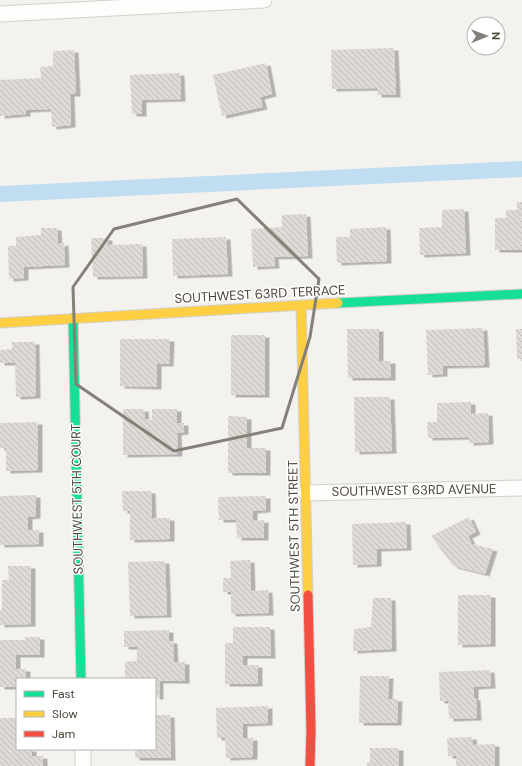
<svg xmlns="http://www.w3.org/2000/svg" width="522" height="766" font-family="'DM Sans',sans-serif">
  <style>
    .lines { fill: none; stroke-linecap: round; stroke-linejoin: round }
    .canal { stroke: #c0ddf1; stroke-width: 16 }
    .building { fill: url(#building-back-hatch); filter: url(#shadow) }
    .street-casing { stroke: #d2d0cb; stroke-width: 17 }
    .fast-casing { stroke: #d3cfc5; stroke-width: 11 }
    .slow-casing { stroke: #d3cfc5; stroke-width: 11 }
    .jam-casing { stroke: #d3cfc5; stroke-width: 11 }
    .street { stroke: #fdfdfc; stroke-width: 15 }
    .fast { stroke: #16e098; stroke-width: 9 }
    .slow { stroke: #ffcf43; stroke-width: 9 }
    .jam { stroke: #f24e42; stroke-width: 9 }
    .marked { fill: none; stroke: #868178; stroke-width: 3; stroke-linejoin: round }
    .labels { text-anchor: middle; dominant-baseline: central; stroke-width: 3; stroke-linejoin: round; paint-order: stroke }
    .street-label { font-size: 13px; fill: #4b4439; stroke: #fff }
  </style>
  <defs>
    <pattern id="building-back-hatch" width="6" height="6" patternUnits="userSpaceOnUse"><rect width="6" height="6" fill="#dedbd6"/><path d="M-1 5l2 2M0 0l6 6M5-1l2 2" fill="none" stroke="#c0bdb8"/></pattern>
    <filter id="shadow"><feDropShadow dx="4.5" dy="2.5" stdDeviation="0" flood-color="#0004"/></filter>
  </defs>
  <rect width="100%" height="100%" fill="#f4f2ee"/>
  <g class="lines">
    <!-- canal -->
    <path class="canal" d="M0,194L522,169"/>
  </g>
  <!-- building -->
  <path class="building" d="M394,48L396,95H377V88L332,89L331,50Z
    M74,50L76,94H70L71,125L52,127L51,109L26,110V114L0,116V80L41,78L40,67L53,66V51Z
    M266,63L272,94L260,97L263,107L222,116L213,75Z
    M180,73L181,99L142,100V114H132L130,75Z
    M517,202H522V250H495V218H506V210H517Z
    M464,209L466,253L420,255L419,228L442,227V210Z
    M306,214L308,256L274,257L275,266L253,267L251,229L282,227V215Z
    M386,227L387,261L337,263L336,237H350V229Z
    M41,228H57L58,244L64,243L65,265L24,267V278L9,279L8,246H16V237L41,235Z
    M226,237L228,274L173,276L172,239Z
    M91,238H108V245L142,244L143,276L93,277Z
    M483,328L485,365L443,366V374L428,375L426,330Z
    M347,329H379V361H391V378H348Z
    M516,329H522V359H517Z
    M231,335H265V395H231Z
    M120,339H170L169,364H157V387L120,386Z
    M12,342H35L36,396L16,397L15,363H0V350L12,349Z
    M354,397H390L392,451L355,452Z
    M471,402V414L488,413L489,442L469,443V437L428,438L427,422H437V403Z
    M123,409H144L145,419L152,420V409H177V423H184V432L177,433L178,454L123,455Z
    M228,416L247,417V448H266V473H228Z
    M38,422V470L6,471V448H0V423Z
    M122,491H151L152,518H170V539L130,540V511H123Z
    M36,495V516L28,517V530H39V544L0,545V496Z
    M266,496V510L253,511V521L264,520V538H237L236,520H219L218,497Z
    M469,517L476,532L468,536L472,544L493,549L485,574L453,566L431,536Z
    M406,522L407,548L377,549V564L353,565L352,524Z
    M250,560L251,591L268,590L269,613L231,614V592H223V578H231L230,561Z
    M165,561L167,615L130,616L128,562Z
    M8,566H31V624L0,625V610H2V580H9Z
    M458,595H491V644L458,645Z
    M373,598H391L392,649L353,651L354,629L371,627Z
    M233,627H270L271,656H243V665H258V684H225V643H233Z
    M169,630V641H173L174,662H185V681H159V697H155V679H125V662L137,661V647H124V631Z
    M25,637H40V655H16V669H26V679H17V687H0V640H25Z
    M490,670L491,686L474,687V698H476L477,718L449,719L448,701H440L439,672Z
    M360,676H389L388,699H398L397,723H359Z
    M268,706V723L243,724V738H253V757L226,758L225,738H217L216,708Z
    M155,715H170L171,758H135V749H155Z
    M0,718H17V749H32V756H43V766H0Z
    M472,737L473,745L495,744V766H456V756H448L447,738Z
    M370,748H399V766H367V762H370Z"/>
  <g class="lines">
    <defs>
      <path id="street" d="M0,14L264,0
        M306,493L522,488
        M83,749V766"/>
      <path id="fast" d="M338,303L522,294
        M73,318L81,679"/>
      <path id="slow" d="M301,305L308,595
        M0,323L338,303"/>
      <path id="jam" d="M308,595L311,730L310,766"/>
    </defs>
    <!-- street casing -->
    <use href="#street" class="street-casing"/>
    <!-- fast casing -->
    <use href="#fast" class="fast-casing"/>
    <!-- slow casing -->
    <use href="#slow" class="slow-casing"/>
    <!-- jam casing -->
    <use href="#jam" class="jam-casing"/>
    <!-- street -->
    <use href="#street" class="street"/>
    <!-- fast -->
    <use href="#fast" class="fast"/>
    <!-- slow -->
    <use href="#slow" class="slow"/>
    <!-- jam -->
    <use href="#jam" class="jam"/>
  </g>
  <!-- marked area -->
  <path class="marked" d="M237,199L319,279L310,337L282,428L174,451L76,384L73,287L114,229Z"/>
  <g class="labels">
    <!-- street labels -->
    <g class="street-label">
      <text transform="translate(260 294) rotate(-3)">SOUTHWEST 63RD TERRACE</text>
      <text transform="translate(414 490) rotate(-1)">SOUTHWEST 63RD AVENUE</text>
      <text transform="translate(77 499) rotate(-91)">SOUTHWEST 5TH COURT</text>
      <text transform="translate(294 536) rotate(-91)">SOUTHWEST 5TH STREET</text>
    </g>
  </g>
  <!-- legend -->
  <rect x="16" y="678" width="140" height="72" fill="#ffffff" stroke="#b7b4b0"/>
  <rect x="24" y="691" width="20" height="6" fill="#16e098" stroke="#b7b4b0"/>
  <text x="52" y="698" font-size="12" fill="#4b4439">Fast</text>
  <rect x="24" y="711" width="20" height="6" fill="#ffcf43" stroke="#b7b4b0"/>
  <text x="52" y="718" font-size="12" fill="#4b4439">Slow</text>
  <rect x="24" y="731" width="20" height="6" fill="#f24e42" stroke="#b7b4b0"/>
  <text x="52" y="738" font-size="12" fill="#4b4439">Jam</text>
  <!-- north arrow -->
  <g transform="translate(486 36) rotate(89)"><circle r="19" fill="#ffffff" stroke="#b7b4b0"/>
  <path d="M0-3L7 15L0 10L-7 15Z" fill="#868178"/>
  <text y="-6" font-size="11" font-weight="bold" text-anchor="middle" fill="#4b4439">N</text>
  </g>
</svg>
